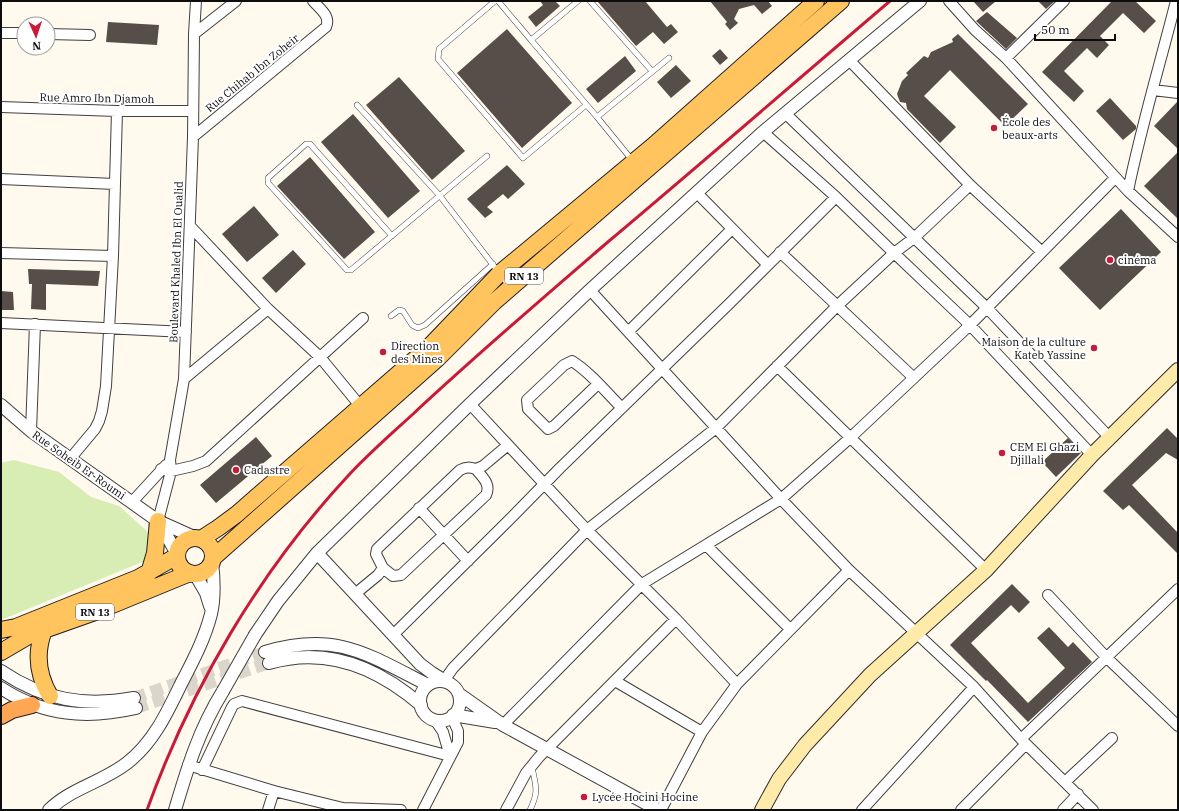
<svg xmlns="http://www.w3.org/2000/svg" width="1179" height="811" font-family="'IBM Plex Serif',serif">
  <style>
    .green { fill: #d8edb4 }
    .building { fill: #574d49 }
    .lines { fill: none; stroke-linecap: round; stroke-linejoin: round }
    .tertiary-tunnel { stroke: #dbd6cc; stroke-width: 12; stroke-dasharray: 12 6; stroke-linecap: butt }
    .service-casing { stroke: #404040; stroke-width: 6 }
    .minor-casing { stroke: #404040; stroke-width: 12 }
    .tertiary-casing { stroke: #404040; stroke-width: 14 }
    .secondary-casing { stroke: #2f2f2f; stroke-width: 16 }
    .primary-casing { stroke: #1e1e1e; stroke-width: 18 }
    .trunk-casing { stroke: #1e1e1e; stroke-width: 18 }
    .service { stroke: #fff; stroke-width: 5 }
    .minor { stroke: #fff; stroke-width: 10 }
    .tertiary { stroke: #fff; stroke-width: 12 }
    .secondary { stroke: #ffeba9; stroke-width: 14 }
    .primary { stroke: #ffc45e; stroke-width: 16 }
    .trunk { stroke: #ffa655; stroke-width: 16 }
    .rail { stroke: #c81b39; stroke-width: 3 }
    .tertiary-bridge-casing { stroke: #404040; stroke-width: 14; stroke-linecap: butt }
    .tertiary-bridge { stroke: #fff; stroke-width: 12 }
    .poi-dot { fill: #c81b39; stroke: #fff; stroke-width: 1.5 }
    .labels { text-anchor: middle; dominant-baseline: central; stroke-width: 4; stroke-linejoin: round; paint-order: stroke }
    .shield { fill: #fff; stroke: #565656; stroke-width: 1 }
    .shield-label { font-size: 10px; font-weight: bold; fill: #0d0d0d }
    .street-label { font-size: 11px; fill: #0d0d0d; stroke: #fff }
    .poi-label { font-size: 11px; fill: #0d0d0d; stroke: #fff; text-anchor: start }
  </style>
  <rect width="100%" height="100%" fill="#fff9ee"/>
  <!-- green -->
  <path class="green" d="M14,460L59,472L91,497L119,506L151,535L147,560L1,620V463Z"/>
  <!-- building -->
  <path class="building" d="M540,1H555L560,6L536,27L528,17L543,5Z
    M597,1H645L667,27L671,24L678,32L664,44L653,32L636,46Z
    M710,1H768L772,6L762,14L754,5L739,9L734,19L738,23L730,30L725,24L727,22Z
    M973,1H996L983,12Z
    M1038,1H1055L1046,9Z
    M1112,1H1135L1156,21L1144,33L1123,13L1100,36L1109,45L1097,58L1087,48L1064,71L1084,91L1074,102L1042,72Z
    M987,12L1017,38L1006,49L976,21Z
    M108,22L159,25L157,45L106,42Z
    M507,29L572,103L522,148L457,73Z
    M958,34L1028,104L1005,126L950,70L924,96L956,127L940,143L907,109L906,103L900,102L897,94L902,81L908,75L906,73L924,56L928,58L931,52L953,42L952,39Z
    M720,49L728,58L720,65L712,56Z
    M625,56L636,71L598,103L586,89Z
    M676,65L691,81L671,98L657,82Z
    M399,77L465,151L432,180L366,105Z
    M1110,98L1136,126V129L1123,140L1096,111Z
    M1178,101V149L1154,126Z
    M353,114L420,191L388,218L321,142Z
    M1178,152V219L1144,186Z
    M310,157L375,232L344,259L277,186Z
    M507,165L525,184L508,199L503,194L487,207L493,212L485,218L467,199Z
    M254,206L279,235L247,262L222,234Z
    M1121,209L1161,252L1100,310L1059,268Z
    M293,250L306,264L276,293L262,278Z
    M28,269L100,271L98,286L46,284V310L31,309L32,284H29Z
    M1,291L13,292L14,310H1Z
    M1167,428L1178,439V460L1166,453L1132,485L1178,533V554L1129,505L1123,510L1103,491Z
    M256,437L272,456L216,503L200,485Z
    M1068,438L1081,453L1056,477L1042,462Z
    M1012,584L1030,602L1019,613L1011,605L971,643L1028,703L1065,668L1037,638L1049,627L1068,647L1073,642L1092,662L1028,722L987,680L986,681L950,645Z"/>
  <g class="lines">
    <!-- tertiary-tunnel -->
    <path class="tertiary-tunnel" d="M134,698L265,652
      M136,708L269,663"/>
    <defs>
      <path id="service" d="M495,1L439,49L438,59L523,158L586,105
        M498,1L531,40
        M578,1L531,40L597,117L669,58
        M590,1L652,71
        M357,105L440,196L510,287
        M597,117L632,160
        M392,236L310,144H306L268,178V183L347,270H351L487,156
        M391,316L399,310L403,311L412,325L418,328L425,325L493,264
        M530,810C539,791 536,787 532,767"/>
      <path id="minor" d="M949,1L975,30L1006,58L1128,191L1178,237
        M1,33H24
        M48,34L90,35
        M194,34L236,1
        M1006,58L1064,1
        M849,60L970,185L1042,252
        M1153,90L1178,93
        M1,107L117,111H193
        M786,114L987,308L1110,438
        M763,132L836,197L894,253L970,325L1092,455
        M193,137L326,27C331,16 320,9 313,1
        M1,179L115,184
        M1128,191C1141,127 1160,64 1176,1
        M697,193L768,265
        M190,226L268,309L320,357L361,407
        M780,252L914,378
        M1,253L113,256
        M590,290L781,499L849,570L974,687L1021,739L1093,810
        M1,323L186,332
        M629,331L732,229
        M777,366L986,570
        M184,379L268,309
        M598,384L554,426L548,429L528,409L527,400L564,365L572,361C591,373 606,392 622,408
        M470,404L587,530L676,619L737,684
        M31,431L35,324
        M70,459L95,429L99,421L102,411L106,386L113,256L117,111
        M161,469L171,471L193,466L206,461L363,318
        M132,502L166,465
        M419,508L468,561
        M158,521L171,471L170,460L184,379L193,137L194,34L196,1
        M706,545L790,629
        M383,568L393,576L401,575L486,495C491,484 483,478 476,469
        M355,594L378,575L383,568L376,554L377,549L460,470C466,467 469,467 476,469L483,466L508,445
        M1048,595L1106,657L1178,726
        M393,635L512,517L560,468L730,303L836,197
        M615,681L702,732
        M446,682L448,675L453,668L587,530L716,428L837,306L894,253L914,238L970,185
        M435,720L443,732L450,756
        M503,725L642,584L781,499L850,438L970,325L1115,178
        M1021,739L1178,589
        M188,765L274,791L343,808L401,810
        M202,770L232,707L234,704L242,701L450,756
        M1065,782L1112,738
        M268,810L274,791
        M423,810L458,742V731L452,717
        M506,810L526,773L539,757L676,619
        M661,810L702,732L737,684L849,570
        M862,810L974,687
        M961,810L1026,744
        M1063,810L1078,794"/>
      <path id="tertiary" d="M1,405L31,431L158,521L196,538
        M159,522L177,554
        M317,553L420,664L432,673L445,681
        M195,574L206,593L210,606
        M255,635L278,601L317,553L470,404L590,290L763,132L920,1
        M265,652C336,631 367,654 428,685
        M269,663C327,646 377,667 421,705
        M1,671C44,700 84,707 134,698
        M420 701a20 20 0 1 1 40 0a20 20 0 1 1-40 0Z
        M1,688C44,716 87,719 136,708
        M459,694L503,725L658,810
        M453,715L495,722
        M49,810C71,788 103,782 127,763C153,743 167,713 181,684C193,661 205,638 211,614C215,597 214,579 212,562
        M175,810C188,766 199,730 223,691"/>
      <path id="secondary" d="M762,810L779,779L805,745L870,675L986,570L1092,455L1178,370"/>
      <path id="primary" d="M177 556a18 18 0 1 1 36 0a18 18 0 1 1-36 0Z
        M201,539L218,528L237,514L429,347L500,273L653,146L816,1
        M214,557L438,358L494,302L841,1
        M149,573L155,553L158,521
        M1,630L16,627L138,578L177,556
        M44,630C35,653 37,674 50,696
        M1,652L30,635L95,612L190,573"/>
      <path id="trunk" d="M1,716L12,710L32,705"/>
    </defs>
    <!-- service casing -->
    <use href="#service" class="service-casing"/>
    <!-- minor casing -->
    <use href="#minor" class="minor-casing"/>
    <!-- tertiary casing -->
    <use href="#tertiary" class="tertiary-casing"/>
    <!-- secondary casing -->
    <use href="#secondary" class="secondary-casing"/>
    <!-- primary casing -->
    <use href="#primary" class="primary-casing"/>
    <!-- trunk casing -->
    <use href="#trunk" class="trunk-casing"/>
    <!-- service -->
    <use href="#service" class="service"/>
    <!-- minor -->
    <use href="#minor" class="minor"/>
    <!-- tertiary -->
    <use href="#tertiary" class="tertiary"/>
    <!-- secondary -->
    <use href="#secondary" class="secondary"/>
    <!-- primary -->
    <use href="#primary" class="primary"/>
    <!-- trunk -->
    <use href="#trunk" class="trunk"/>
    <!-- rail -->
    <path class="rail" d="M147,810C191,688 259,572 347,477C367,455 390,435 412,415C476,355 543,298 609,241C703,162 796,81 890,1"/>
    <defs>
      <path id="tertiary-bridge" d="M223,691L255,635"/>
    </defs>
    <!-- tertiary-bridge casing -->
    <use href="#tertiary-bridge" class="tertiary-bridge-casing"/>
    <!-- tertiary-bridge -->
    <use href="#tertiary-bridge" class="tertiary-bridge"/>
  </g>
  <!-- markers -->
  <g class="poi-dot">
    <circle cx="994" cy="128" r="4"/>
    <circle cx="1110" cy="260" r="4"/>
    <circle cx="1094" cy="348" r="4"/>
    <circle cx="383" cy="352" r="4"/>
    <circle cx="1002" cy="453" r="4"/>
    <circle cx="236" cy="470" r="4"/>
    <circle cx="584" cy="797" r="4"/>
  </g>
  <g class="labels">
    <!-- shield labels -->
    <g class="shield">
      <rect x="505" y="268" width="38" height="16" rx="3"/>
      <rect x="76" y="604" width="38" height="16" rx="3"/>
    </g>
    <g class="shield-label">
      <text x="524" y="276">RN 13</text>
      <text x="95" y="612">RN 13</text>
    </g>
    <!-- street labels -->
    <g class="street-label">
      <text transform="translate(252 73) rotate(-39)">Rue Chihab Ibn Zoheir</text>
      <text transform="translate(97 98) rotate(1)">Rue Amro Ibn Djamoh</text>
      <text transform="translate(176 262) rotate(-88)">Boulevard Khaled Ibn El Oualid</text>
      <text transform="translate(79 465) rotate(35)">Rue Soheib Er-Roumi</text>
    </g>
    <!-- poi labels -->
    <g class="poi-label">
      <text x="1002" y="122">École des<tspan x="1002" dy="13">beaux-arts</tspan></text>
      <text x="1118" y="260">cinéma</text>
      <text x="1086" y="342" text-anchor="end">Maison de la culture<tspan x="1086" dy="13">Kateb Yassine</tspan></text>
      <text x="391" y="346">Direction<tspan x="391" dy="13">des Mines</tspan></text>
      <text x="1010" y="447">CEM El Ghazi<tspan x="1010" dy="13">Djillali</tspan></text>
      <text x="244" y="470">Cadastre</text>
      <text x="592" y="797">Lycée Hocini Hocine</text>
    </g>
  </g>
  <!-- border -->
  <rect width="1179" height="811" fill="none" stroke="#0d0d0d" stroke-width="4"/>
  <!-- north arrow -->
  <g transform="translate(36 36) rotate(177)"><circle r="19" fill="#ffffff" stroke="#9e9e9e"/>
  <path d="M0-3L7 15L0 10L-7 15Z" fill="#c81b39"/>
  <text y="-6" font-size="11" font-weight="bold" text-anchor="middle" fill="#0d0d0d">N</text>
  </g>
  <!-- scale -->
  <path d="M1035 34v6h80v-6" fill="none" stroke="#0d0d0d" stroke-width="2"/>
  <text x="1041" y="34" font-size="12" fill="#0d0d0d" stroke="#ffffff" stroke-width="3" paint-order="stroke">50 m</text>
</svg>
